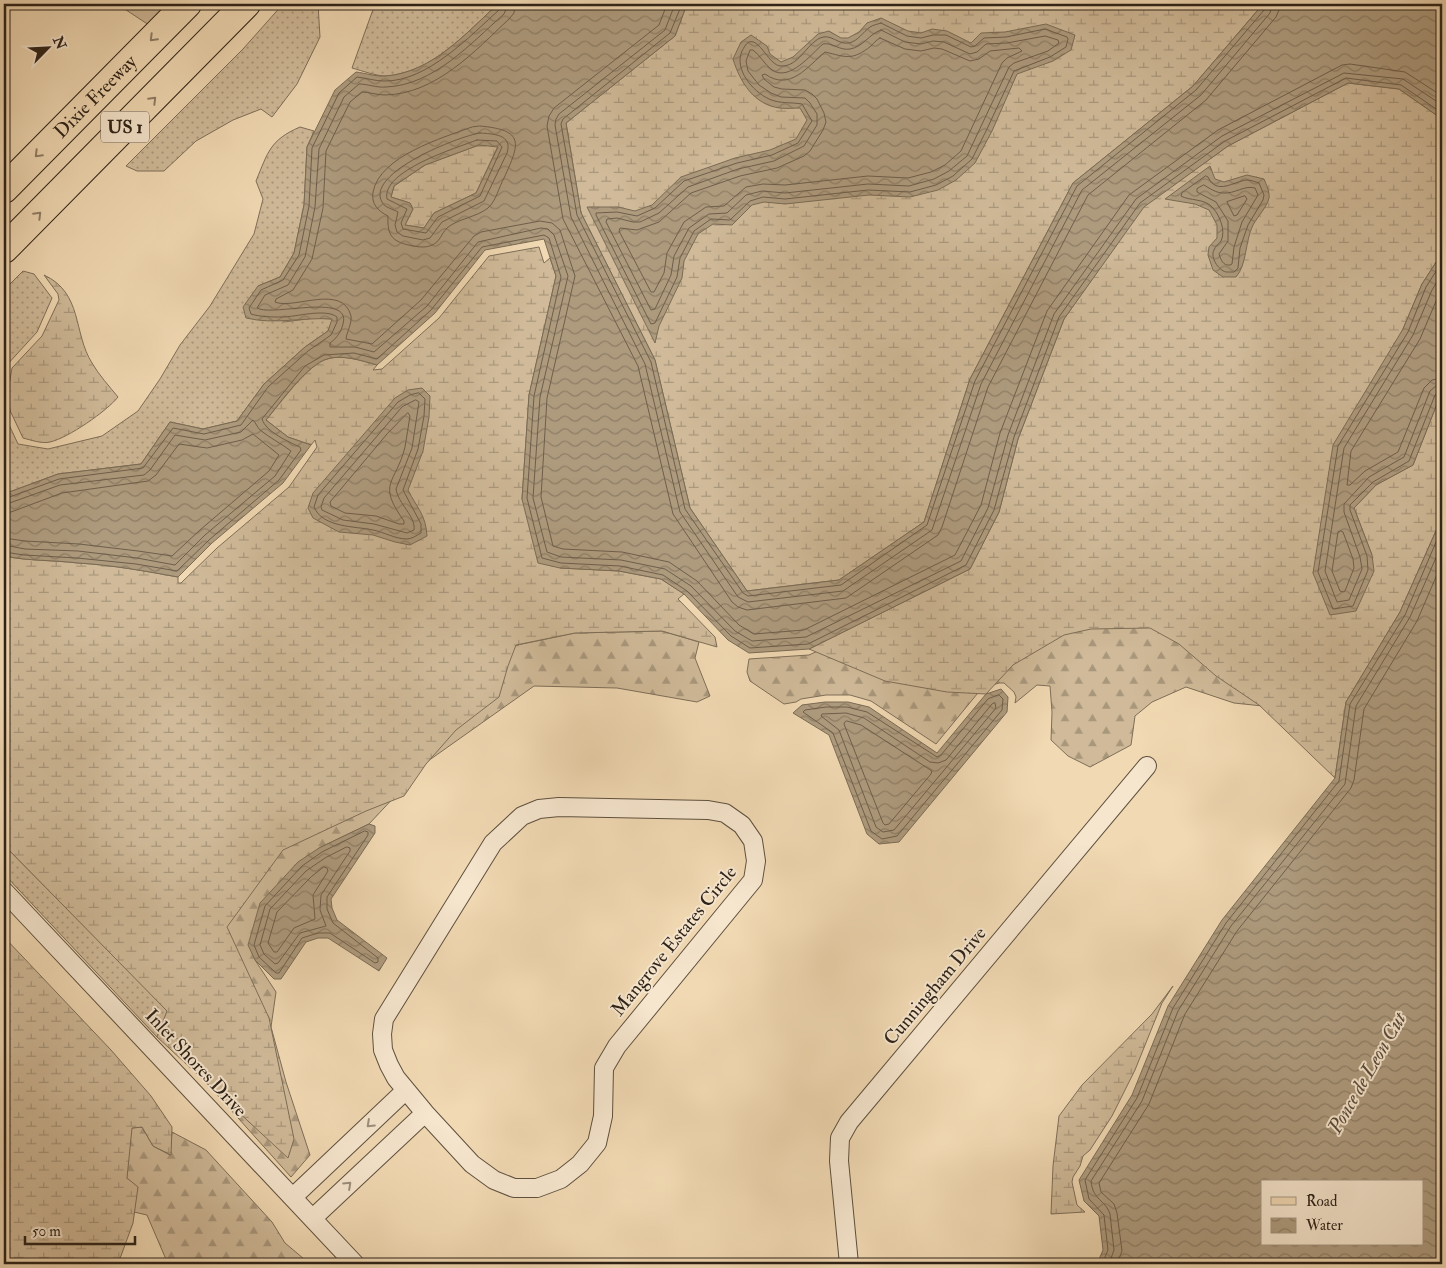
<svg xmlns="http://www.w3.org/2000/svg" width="1446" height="1268" font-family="'IM FELL Double Pica',serif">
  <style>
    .grass { fill: url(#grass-dots); stroke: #7e6e58 }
    .forest { fill: url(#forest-firs); stroke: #7e6e58 }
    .wetland { fill: url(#wetland-marsh); stroke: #7e6e58 }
    .water { fill: url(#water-waves); stroke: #7a6b55; fill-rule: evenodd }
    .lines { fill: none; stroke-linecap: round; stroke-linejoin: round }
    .shore { stroke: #6e5e4b; stroke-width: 1 }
    .street-casing { stroke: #5e503f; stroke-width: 20 }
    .primary-casing { stroke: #2d2218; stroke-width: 30 }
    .street { stroke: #f6e6ce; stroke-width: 18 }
    .primary { stroke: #f1d9b3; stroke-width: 28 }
    .oneway { stroke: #8f7e66 }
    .oneway2 { stroke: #9c8e7c }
    .labels { text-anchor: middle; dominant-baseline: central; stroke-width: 4; stroke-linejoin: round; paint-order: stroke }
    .shield { fill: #f6e6ce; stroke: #695d4f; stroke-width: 1 }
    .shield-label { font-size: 18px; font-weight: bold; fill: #2d2218 }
    .street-label { font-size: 19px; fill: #2d2218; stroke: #f6e6ce }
    .water-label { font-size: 20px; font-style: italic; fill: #5a4c3c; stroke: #f6e6ce }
  </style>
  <defs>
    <pattern id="grass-dots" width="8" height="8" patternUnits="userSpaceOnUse" patternTransform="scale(1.25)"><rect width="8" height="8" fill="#d0ba99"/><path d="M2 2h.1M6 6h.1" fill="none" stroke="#a9977c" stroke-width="1.8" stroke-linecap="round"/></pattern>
    <pattern id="forest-firs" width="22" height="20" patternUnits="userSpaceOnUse" patternTransform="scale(1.25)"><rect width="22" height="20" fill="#d0ba99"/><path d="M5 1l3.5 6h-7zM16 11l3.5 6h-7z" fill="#a9977c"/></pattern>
    <pattern id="wetland-marsh" width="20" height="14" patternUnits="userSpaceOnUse" patternTransform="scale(1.25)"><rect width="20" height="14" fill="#d0ba99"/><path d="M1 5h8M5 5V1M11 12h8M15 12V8" fill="none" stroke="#a9977c"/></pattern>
    <pattern id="water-waves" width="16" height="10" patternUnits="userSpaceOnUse" patternTransform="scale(1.25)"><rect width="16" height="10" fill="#ae9b7e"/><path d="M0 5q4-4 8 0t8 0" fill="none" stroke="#8e7e66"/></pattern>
  </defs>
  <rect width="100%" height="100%" fill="#f1d9b3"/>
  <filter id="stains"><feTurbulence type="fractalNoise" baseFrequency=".004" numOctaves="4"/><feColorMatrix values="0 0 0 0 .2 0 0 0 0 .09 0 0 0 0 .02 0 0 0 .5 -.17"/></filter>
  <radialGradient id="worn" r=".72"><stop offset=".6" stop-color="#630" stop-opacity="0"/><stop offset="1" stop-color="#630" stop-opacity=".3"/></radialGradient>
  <!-- grass -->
  <path class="grass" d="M283,4H318L320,37L297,84L272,117L261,109L233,120L196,141L164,171H137L126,166L243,49Z
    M375,4H498C467,32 432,73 386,76C376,76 363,71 352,68Z
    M300,127L314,131L307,147L304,205L294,253L280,277L258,286L284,322L315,318L333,319L328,331L305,347L264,384L237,421L203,429L170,422L141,464L58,474L4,494V414L18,444L48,449L102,436L138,411L160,379L180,345L210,306L254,234L263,199L256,181C268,152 270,140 300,127Z
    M23,271L34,274L52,298L37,332L6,366L4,377V290Z
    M4,845L168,1011L157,1037L4,874Z"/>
  <!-- forest -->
  <path class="forest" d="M117,4H175L152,27Z
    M1099,583L1272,707L1234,703L1186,687L1152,702L1135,716L1131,745L1090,767L1068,756L1051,740L1052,712L1050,686L1037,685L1015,703L1016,697L1014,692L1004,683H999L982,688L936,744L871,701L850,695H826L801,699L796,702L784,704L750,681L747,672L749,659L809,655L824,648Z
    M662,631L699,642L695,658L710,696L697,702L617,688L534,686L428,761L369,824L319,848L255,960L276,992L271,1027L286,1082L310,1155L291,1177L186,1060L184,905L503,648L575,633Z
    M142,1127L153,1146L170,1155L172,1132L206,1150L272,1222L285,1243L310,1264H168L147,1215L134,1212L137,1187L116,1169V1139L132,1128Z"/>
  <!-- wetland -->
  <path class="wetland" d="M687,4H1263L1193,86L1073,183L970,379L924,522L839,580L747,591L690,508L655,360L581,213L566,123L675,36Z
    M1348,83L1399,89L1442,119V253L1422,284L1403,329L1313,573L1372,555L1354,508L1376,485L1413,465L1442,391V512L1439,524L1400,612L1346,702L1335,778L1259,705L1216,676L1179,644L1150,628L1091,629L1064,635L1013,665L986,694L947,692L885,681L809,649L970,569L999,512L1018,439L1064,319L1143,207L1228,146Z
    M479,145L498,146L476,193L434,213L424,228L405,225L413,209L410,203L391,197L394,186L425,165Z
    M539,247L544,263L550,258L556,276L529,395L522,499L560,568L619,571L661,579L684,594L678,599L715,637L717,647L662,631L575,633L516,645L508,666L499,697L456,730L426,764L404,796L366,811L283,850L227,927L269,1018L294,1139L288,1158L157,1037L167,1011L4,845L8,839L4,835V652L7,632L4,629V556C28,561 53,560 78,563C112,565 145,571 178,577V583H181L217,548L289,487L317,447L315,440L311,445L288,437L266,420C280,404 308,364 327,359C342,354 363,361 377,365L373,370L382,369L439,318L489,256Z
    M44,275C83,293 73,333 92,363C99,375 109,386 118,397C107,411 68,438 50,442C42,444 31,440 23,438L6,402L12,368L42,336L59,300L58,294Z
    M4,937L111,1050L151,1096L172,1127L171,1155L153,1146L142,1127L132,1128L127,1178L138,1187L133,1223L118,1264H4Z
    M1173,986L1162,1003L1135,1070L1112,1116L1090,1150L1083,1156L1080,1166L1073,1177L1072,1182L1077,1205L1085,1212L1051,1214L1053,1166L1059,1116L1082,1085L1152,1014Z"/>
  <!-- water -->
  <path class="water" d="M498,4H687L675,36L566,123L581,213L655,360L690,508L747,591L839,580L924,522L970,379L1073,183L1193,86L1263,4H1442V119L1399,89L1348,83L1228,146L1144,207L1064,319L1018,439L999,512L970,569L809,649L749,653L728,640L684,594L661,579L619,571L560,568L538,563L522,499L529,395L556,276L544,239L485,250L435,313L377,365C363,361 342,354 327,359C308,364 279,404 266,420L288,437L311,445L283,483L212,543L178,577C145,571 112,565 78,563C53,560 28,561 4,556V494L58,474L141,464L170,422L203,429L237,421L264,384L305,347L328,331L332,319C303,317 275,325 246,318L243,307L258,286L280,277L294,253L304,205L307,147L335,90L356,72C365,73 377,77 386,76C433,72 466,33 498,4ZM479,145L498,147L476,193L434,213L424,228L405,225L413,209L410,203L391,197L394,186L425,165Z
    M881,18L908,31L921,33L932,29L947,31L971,43L981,33L1005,32L1046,24L1075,35L1071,50L1053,61L1017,74L992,131L975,163L956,180L938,190L910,197L869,195L785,204L764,202L752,205L732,225L713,224L698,234L684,261L682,278L659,326L655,343L587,207H618L635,211L652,205L681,177L735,158L770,150L796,139L807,120L800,108C794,108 787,109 780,108C754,105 740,82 733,59L741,42L751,35L767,46L770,54L781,62L793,57L818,34L829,31L841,38H848L859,32L867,23Z
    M1210,166L1215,179L1224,182L1247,175L1264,179C1266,184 1270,192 1269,198C1267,207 1258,216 1253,225C1245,241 1247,265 1236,277H1223L1213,270L1208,255L1209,247L1217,238V225L1209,210L1195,204L1165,199Z
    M1442,253V391L1413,465L1376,485L1354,508L1372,555L1374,571L1356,611L1330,615L1313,573L1333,445L1403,329L1422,284Z
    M422,388L430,396L429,417L423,451L408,490C417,508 426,515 427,536L410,545L395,542L373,535L339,532L313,518L308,508L313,493L395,398L408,390Z
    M1442,512V1252L1437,1264H1097L1103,1250L1099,1216L1084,1201L1079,1180L1132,1095L1168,1006L1222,920L1335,778L1346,702L1400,612L1439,524ZM1262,1182H1422V1244H1262Z
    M1001,689L1008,697L1007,712L899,842L879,844L867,834L829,735L793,713L802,705L825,702H848L869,707L937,753L986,694Z
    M369,824L375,826V833L331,899L332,908L337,920L387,958L379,971L328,938H318L306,942L281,979H274L255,960L248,945L260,903L298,862L319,848Z"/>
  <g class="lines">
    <!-- shore -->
    <path class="shore" d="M508,4L504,14C470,44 434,85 386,87C377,88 368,84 359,84L344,97L319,149L315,207L305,257L288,285L265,295L257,308C272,317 352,292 343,324C341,332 337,338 330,343V347H355L374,352L427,306L478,242L541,228L548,229L554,235L568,276L540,397L533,498L547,552L561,557L621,560L665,569L691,586L735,631L752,641L806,637L961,561L988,508L1008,435L1054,314L1136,199L1222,136L1344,73L1403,79L1442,105
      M515,4L514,13L509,19C475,51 436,94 385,95C377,95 369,92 362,92L350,102L326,151L323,208L312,259L293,290L276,299L275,302C293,310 343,283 351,316C352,324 347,331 346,339L372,344L421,300L474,236L481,232L540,221L552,223L560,230L575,276L547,398L541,497L553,546L563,549L622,552L669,562L697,581L739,625L754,634L804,630L955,555L981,505L1000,433L1047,311L1129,195L1218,130L1342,65L1350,64L1405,72L1442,96
      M667,4L659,25L554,108L549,116L547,126L563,219L638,366L673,514L732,602L738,607L747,610L846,598L938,535L942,527L988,387L1088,195L1206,100L1276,17L1279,10L1280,4
      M675,4L665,30L559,114L556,119L555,125L571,217L645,364L680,512L738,597L748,602L843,591L932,530L981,384L1082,190L1201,95L1270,13L1272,4
      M682,4L670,33L563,119L561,124L577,215L651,362L685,509L743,593L748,596L841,585L927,525L975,381L1077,186L1196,90L1265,9L1266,4
      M881,23L907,36L921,38L933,35H946L971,47L975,46L984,38L1006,37L1045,29L1067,37L1068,39L1066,47L1050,57L1014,71L987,129L972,159L953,176L936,185L910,192L868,190L785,199L763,197L750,201L730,220L711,219L694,231L680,258L677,277L655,323L651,324L596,215V213L617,212L637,216L655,208L684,181L737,163L772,155L798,143L812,121L802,104C791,102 780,104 769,99C752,91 734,69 742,51C744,48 745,44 749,42C760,38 769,66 781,66C798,67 806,45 820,38C831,33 838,45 849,43C858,41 863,32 870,27C873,25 878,24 881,23Z
      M881,30L905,42L921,44L933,41L944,42L970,54L977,52L986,44L1007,43L1045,36L1058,40L1059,43L1048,51L1014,63L1009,67L967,156L949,171L934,179L909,186L868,184L785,193L762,191L746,195L727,213L709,214L689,228L674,256L671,275L655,309L651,310L606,222L607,219L617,218L633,222H640L659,213L688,187L738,169L774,161L804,146L817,125V114L810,103L805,98L781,97L771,93L759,85L748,71L746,61L750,50H753C760,55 764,64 772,70C790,82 811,54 823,44C832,42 840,51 850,49C863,47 869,34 881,30Z
      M880,38L905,49L921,51L934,48L942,49L970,61L979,59L990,51L1019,48L1022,51L1007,58L1002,63L961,151L945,165L931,172L908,178L868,176L785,185L763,184L746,187L724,206L706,207L684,222L667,253L664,273L654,292H651L619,231L620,228L637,230L659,222L691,193L740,176L777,168L804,156L810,151L823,130L826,122L824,113L817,99L812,94L805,90L782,89L774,87L764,79L762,75L765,74C790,92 808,66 825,52C846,57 852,61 871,46C874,43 876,40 880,38Z
      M480,126C525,130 520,143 504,178C499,187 496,201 488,208C477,217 457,219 447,228C441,234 440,242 432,245C426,248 420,247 413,246C393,242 387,237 388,216C378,211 371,204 373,192C380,156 442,138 472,127Z
      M480,133C493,134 513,134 507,153L484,201L442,222L430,238L423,240L403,236L397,232L395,225L398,212C393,209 385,208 382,202C365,173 459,136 480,133Z
      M477,140L497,141L502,147L480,196L438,217L426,233L403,229L401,223L407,209L387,199C381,171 456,148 477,140Z
      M1206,176L1208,177C1217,196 1234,181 1247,180C1251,180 1256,182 1259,183L1264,195L1263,200L1248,225L1240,248L1238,268L1234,272C1233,272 1226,272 1226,272C1218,270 1210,257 1214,250C1215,246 1219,244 1221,241C1226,231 1220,216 1213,208C1205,198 1189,201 1181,196L1182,193Z
      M1204,185C1209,188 1216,193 1223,193C1235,194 1244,185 1255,188L1258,195L1242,222L1234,247L1232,264L1230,265C1223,266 1221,260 1219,254L1228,241V221L1216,202L1197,192V189Z
      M1245,196L1247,199L1237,215L1234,216L1227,202Z
      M1442,262L1426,287L1408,332L1338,446L1318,572L1333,609L1353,606L1368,570L1367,556L1350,510V505L1373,482L1409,461L1435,395L1438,392H1442
      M1442,274L1432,290L1413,335L1344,448L1325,571L1337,602L1349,600L1362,569L1360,557L1344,512V504L1369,477L1404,457L1430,391L1436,386L1442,385
      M1442,287L1420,339L1351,451L1347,485H1350L1365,471L1398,452L1424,388L1432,380L1442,378
      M419,393L425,399L424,416L418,449L403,490L421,524V533C416,536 411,539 407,539C395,539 384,532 373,530C355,526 323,528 314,507L318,495L398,402L410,395Z
      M416,400L419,402L412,448L396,489C398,504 416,516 414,530L407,533L374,524L343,520L322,510L321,507L324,498L402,407Z
      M408,413L410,416C408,426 407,437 405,447C396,484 376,482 404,521V524H399L376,516L345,513L331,506L330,502L387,434Z
      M4,499L59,479L143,468L173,428L204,434L241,425L268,387L308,351L331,335L337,322V317C326,308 296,317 282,317C272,317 261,317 251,314L249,308L261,290L283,280L299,255L309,206L312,148L339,93L357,77C366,78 375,81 384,81C427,82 470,36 500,9L501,4
      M4,505L60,485L144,475L150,470L175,435L205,440L241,432L253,420C256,423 257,427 260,430C270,438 282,444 291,451L275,476L205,535L175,565L137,558L78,551L25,549L4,545
      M4,513L11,512L62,493L148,481L156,475L179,444L207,448L242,440L253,434L279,455L269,471L200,530L172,556L138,551L79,544L25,541L4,538
      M1341,531L1343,532L1353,559L1354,568L1345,591L1343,592L1340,591L1332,571L1338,532Z
      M4,552L24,555L77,558L136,564L177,571L209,540L279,480L301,450L300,447C289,442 266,432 262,419L305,366L324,355L354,353L377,359L431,310L482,247L544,235L549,238L561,277L534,396L527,498L542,558L561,563L620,566L663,575L687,591L731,636L750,648L808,644L966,565L994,510L1014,437L1059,317L1140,203L1225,141L1346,78L1401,85L1442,113
      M999,695L1003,699L1002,710L897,836L882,839L871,831L833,733L803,712L805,710L826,707H847L867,712L937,757L941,755L988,699Z
      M995,703L996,708L894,830L883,832L876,827L839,730L821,716L822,714L846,713L864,718L930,762L938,763L946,760L992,704Z
      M847,721L861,725L932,771L931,774L889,824L885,825L883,823L844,724L845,722Z
      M365,831L368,832V835L327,897V909L333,923L378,958V962L375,963L330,933H318L302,938L279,973H276L259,957L254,945L265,906L302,866L322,852Z
      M347,847L350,848V851L321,895L320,910L326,926L300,933L278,963L275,964L264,954L260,945L270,909L306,871L325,858Z
      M324,867L327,868L328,871L313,895L315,919L294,928L277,952H274L268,943L277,912L311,877Z
      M1102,1264L1108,1250L1104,1215L1089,1199L1085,1180L1137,1098L1173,1008L1226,923L1339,781L1350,704L1405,615L1442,528
      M1109,1264L1114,1250L1110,1214C1105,1199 1093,1201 1091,1181L1142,1101L1178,1011L1231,926L1345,784L1356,706L1410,617L1442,544
      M1117,1264L1122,1251L1117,1213L1114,1204L1101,1192L1099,1183L1149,1104L1185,1014L1237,931L1351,788L1354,780L1364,709L1417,621L1442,563"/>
    <defs>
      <path id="street" d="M559,807L708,810L725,813L742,825L753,841L756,861L753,880L617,1046L604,1068L603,1116L597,1143L580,1164L561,1179L537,1188H514L494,1180L472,1164L425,1113L396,1078L389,1065L383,1050L382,1034L384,1019L493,843L522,816L539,809Z
        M4,891L355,1264
        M293,1197L406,1090
        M313,1218L425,1113
        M849,1264L839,1161L840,1138L849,1122L1147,766"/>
      <g id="primary">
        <path id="s1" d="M4,189L187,4"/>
        <path d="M4,249L246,4"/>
      </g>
    </defs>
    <!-- street casing -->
    <use href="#street" class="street-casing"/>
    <!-- primary casing -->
    <use href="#primary" class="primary-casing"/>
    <!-- street -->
    <use href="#street" class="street"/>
    <!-- primary -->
    <use href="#primary" class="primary"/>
  </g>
  <!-- one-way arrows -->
  <defs><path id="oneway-chevron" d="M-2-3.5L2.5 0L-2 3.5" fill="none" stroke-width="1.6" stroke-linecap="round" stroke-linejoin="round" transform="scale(1.25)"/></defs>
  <g class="oneway">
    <use href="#oneway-chevron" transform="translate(153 38) rotate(135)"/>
    <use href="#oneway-chevron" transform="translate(153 100) rotate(-45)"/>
    <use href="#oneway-chevron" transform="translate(38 154) rotate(135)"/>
    <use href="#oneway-chevron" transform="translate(38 215) rotate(-45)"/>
  </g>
  <g class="oneway2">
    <use href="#oneway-chevron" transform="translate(370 1124) rotate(137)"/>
    <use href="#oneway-chevron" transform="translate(348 1185) rotate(-43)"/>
  </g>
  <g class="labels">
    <!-- shield labels -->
    <rect class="shield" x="101" y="111.5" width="48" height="31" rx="4"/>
    <g class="shield-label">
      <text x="125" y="127">US 1</text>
    </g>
    <!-- street labels -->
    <g class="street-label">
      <text stroke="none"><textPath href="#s1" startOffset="130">Dixie Freeway</textPath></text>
      <text transform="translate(674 941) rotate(-51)">Mangrove Estates Circle</text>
      <text transform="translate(935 986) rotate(-50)">Cunningham Drive</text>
      <text transform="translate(196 1063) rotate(47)">Inlet Shores Drive</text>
    </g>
    <!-- water labels -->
    <g class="water-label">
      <text transform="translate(1367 1073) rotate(-60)">Ponce de Leon Cut</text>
    </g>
  </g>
  <!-- margin -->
  <rect width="1446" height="1268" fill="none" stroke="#f1d9b3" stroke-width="20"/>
  <rect x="5" y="5" width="1436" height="1258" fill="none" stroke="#2d2218" stroke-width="2.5"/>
  <rect x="10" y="10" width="1426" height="1248" fill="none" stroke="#2d2218"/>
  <!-- legend -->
  <rect x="1261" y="1180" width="162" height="65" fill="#f6e6ce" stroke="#a69885"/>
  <rect x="1271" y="1197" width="25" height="8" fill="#f1d9b3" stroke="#a69885"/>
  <text x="1306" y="1206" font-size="15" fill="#2d2218">Road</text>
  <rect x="1271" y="1218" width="25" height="15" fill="url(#water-waves)" stroke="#a69885"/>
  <text x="1306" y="1230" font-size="15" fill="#2d2218">Water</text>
  <!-- north arrow -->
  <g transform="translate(48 48) rotate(66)" stroke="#f6e6ce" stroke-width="4" paint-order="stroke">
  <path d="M0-4L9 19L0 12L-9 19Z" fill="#2d2218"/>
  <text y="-8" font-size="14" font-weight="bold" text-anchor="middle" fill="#2d2218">N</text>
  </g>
  <!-- scale -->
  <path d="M25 1236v8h110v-8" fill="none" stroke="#2d2218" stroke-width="2.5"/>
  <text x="32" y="1236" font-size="15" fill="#2d2218" stroke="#f6e6ce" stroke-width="4" paint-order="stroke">50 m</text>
  <rect width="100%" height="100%" filter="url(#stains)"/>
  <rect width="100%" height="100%" fill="url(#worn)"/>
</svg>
